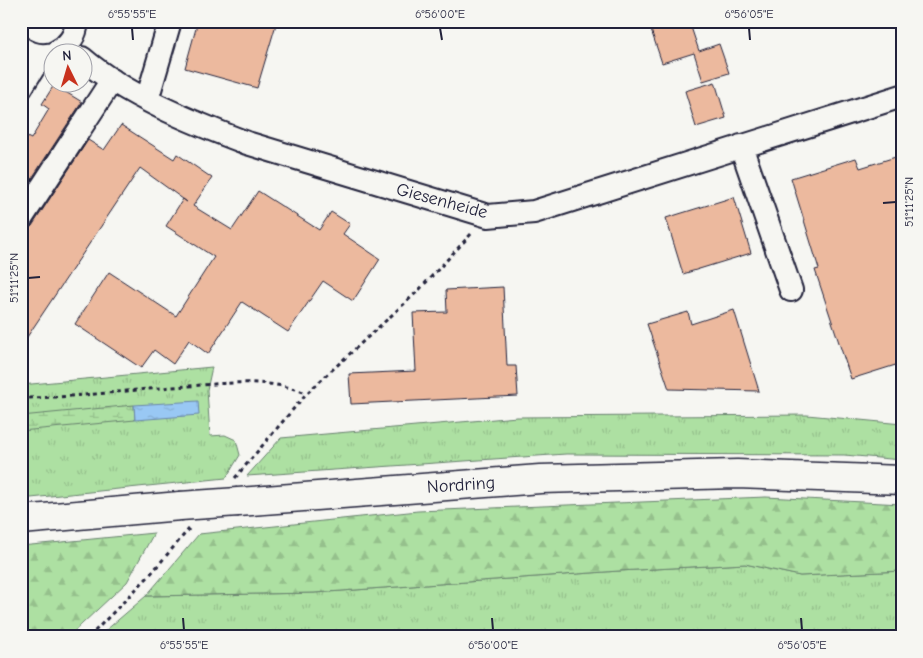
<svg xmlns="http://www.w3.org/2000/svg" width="923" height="658" font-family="'Comic Neue',sans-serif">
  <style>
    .grass { fill: url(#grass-tufts); stroke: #68816e }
    .forest { fill: url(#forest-firs); stroke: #68816e }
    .wetland { fill: url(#wetland-marsh); stroke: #68816e }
    .water { fill: url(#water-ripples); stroke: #6986aa }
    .building { fill: #ecb99e; stroke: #22223b }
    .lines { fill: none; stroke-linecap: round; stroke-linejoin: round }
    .minor-casing { stroke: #22223b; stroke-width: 26 }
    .major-casing { stroke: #22223b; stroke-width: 31 }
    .path { stroke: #22223b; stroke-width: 3; stroke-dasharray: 4 4; stroke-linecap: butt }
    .minor { stroke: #f6f6f2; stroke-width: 22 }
    .major { stroke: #f6f6f2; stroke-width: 28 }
    .major-bridge-casing { stroke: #22223b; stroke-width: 31; stroke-linecap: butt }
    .major-bridge { stroke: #f6f6f2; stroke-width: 28 }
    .ticks { fill: none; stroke: #22223b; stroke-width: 2 }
    .labels { text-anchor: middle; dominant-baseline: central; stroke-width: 4; stroke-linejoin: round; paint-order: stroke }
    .street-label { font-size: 18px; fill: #22223b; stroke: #f6f6f2 }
    .neatline { fill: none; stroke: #22223b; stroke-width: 2 }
    .ticks-label { font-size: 12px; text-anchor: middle; fill: #22223b }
  </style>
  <defs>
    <pattern id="grass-tufts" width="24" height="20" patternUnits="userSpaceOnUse" patternTransform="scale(1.25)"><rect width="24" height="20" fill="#ade0a2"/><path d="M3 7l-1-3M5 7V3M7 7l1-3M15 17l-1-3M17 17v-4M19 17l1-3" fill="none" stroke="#95c08c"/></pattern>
    <pattern id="forest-firs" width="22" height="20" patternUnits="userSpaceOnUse" patternTransform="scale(1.25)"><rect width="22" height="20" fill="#ade0a2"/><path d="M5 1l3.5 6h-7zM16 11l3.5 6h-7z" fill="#95c08c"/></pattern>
    <pattern id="wetland-marsh" width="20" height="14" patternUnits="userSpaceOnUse" patternTransform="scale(1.25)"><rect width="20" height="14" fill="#ade0a2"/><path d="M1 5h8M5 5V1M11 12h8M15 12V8" fill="none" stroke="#95c08c"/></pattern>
    <pattern id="water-ripples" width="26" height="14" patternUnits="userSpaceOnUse" patternTransform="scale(1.25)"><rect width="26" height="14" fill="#99c8f4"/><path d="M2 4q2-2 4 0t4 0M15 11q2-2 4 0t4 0" fill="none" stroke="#84acd2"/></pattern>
  </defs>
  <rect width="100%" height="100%" fill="#f6f6f2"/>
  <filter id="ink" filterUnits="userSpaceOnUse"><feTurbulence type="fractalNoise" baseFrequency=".02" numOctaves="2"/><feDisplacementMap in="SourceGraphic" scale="10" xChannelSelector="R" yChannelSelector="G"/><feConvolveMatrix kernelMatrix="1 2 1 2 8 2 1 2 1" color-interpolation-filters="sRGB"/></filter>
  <g filter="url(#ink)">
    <!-- grass -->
    <path class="grass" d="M212,367L207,390L210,436L225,435L236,440L240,455L226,478L21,499V385Z
      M807,415L902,424V460L844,455L566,454L247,476L281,438L517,417Z
      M745,564L800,576L902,571V637H98L146,596L314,593L619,571Z"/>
    <!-- forest -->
    <path class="forest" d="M766,497L902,504V571L800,576L745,564L619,571L314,593L146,596L199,534L418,511Z
      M154,533L127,582L68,637H21V546Z"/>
    <!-- wetland -->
    <path class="wetland" d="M134,405L135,420L21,431V416Z"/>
    <!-- water -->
    <path class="water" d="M198,401L199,415L135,420L134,405Z"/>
    <!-- building -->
    <path class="building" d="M198,21H277L257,88L185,68Z
      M648,21H689L699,51L719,44L729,73L703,81L694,53L662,63Z
      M715,82L726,118L696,127L685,91Z
      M54,85L82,102L21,195V134L31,139L49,109L42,104Z
      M121,125L174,159L177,154L212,178L193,206L232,230L258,191L319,230L331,212L350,224L343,234L380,259L353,301L323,281L288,332L242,302L208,354L189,340L173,364L154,350L141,368L75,324L109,272L176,316L214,257L166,226L183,199L187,202L140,168L21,346V232L27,230L32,226L88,140L104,150Z
      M902,155V363L851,379L815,270L819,269L791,178L856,158L860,168Z
      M734,197L751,253L683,274L666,218Z
      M503,287L507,366H516L518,396L351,404L349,374L416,371L413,313L447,312L446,290Z
      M734,310L759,391L669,389L647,324L688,312L691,324Z"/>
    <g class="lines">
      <defs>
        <path id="minor" d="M21,48C30,54 41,57 52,54
          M56,52C69,46 76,35 77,21
          M82,58C126,96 194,123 247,143L488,216L534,212L902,96
          M21,88L34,67L48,55
          M147,100L170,21
          M741,146L791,290
          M21,219L112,80"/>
        <path id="major" d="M238,502L540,479L737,474L902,480
          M21,520L180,506"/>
      </defs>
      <!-- minor casing -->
      <use href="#minor" class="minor-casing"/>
      <!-- major casing -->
      <use href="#major" class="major-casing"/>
      <!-- path -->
      <path class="path" d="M21,398C77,398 133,389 189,386C228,383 269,378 306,393
        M235,478L306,394L418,291L472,233
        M89,637L148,577L189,529"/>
      <!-- minor -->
      <use href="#minor" class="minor"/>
      <!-- major -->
      <use href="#major" class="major"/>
      <defs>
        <path id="major-bridge" d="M180,506L238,502"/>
      </defs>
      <!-- major-bridge casing -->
      <use href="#major-bridge" class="major-bridge-casing"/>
      <!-- major-bridge -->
      <use href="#major-bridge" class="major-bridge"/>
    </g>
  </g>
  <!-- ticks -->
  <path class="ticks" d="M132,28L133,40M440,28L442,40M749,28L750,40M883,203L896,202M28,278L40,277M183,618L184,630M492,618L493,630M801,618L802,630"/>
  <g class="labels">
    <!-- street labels -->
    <g class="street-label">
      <text transform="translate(442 201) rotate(15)">Giesenheide</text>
      <text transform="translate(461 485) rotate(-4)">Nordring</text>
    </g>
  </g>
  <!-- margin -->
  <rect width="923" height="658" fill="none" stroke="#f6f6f2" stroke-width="55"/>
  <!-- north arrow -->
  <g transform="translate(68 68) rotate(355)"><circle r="24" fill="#f6f6f2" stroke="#a1a1a9"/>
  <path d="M0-4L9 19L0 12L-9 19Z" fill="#c8321e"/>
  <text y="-8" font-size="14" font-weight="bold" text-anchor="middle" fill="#22223b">N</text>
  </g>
  <rect x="28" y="28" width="868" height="602" class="neatline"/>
  <g class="ticks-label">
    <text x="132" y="18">6°55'55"E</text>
    <text x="440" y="18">6°56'00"E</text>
    <text x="749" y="18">6°56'05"E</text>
    <text transform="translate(909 202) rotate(-90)" y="4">51°11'25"N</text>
    <text transform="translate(14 278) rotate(-90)" y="4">51°11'25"N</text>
    <text x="184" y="649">6°55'55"E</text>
    <text x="493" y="649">6°56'00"E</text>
    <text x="802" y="649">6°56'05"E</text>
  </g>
</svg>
